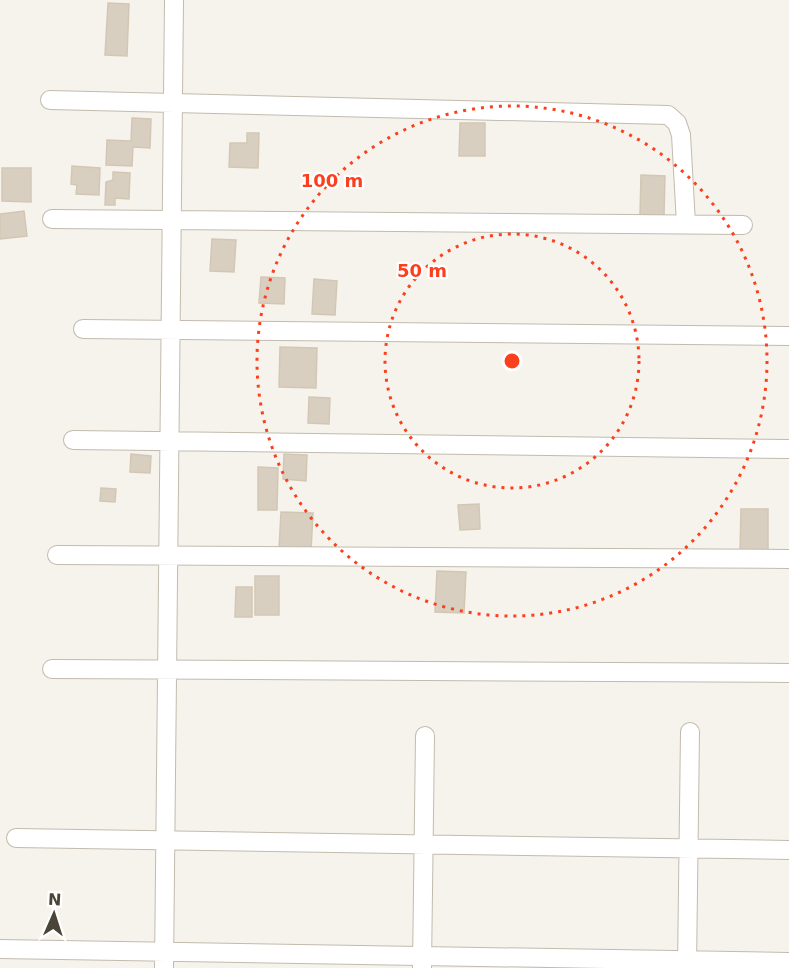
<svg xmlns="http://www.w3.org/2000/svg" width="789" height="968" font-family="'DejaVu Sans',sans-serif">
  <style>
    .building { fill: #d8cfc1; stroke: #d3c7b4; stroke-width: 1.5 }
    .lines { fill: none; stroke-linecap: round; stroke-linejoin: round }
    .minor-casing { stroke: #c2bbae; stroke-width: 20 }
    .minor { stroke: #fff; stroke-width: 18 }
    .ring { fill: none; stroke: #fc3f1d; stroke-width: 3; stroke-dasharray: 3 6 }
    .centre { fill: #fc3f1d; stroke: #fff; stroke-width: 3 }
    .ring-label { font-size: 18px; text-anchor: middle; font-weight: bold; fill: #fc3f1d; stroke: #fff; stroke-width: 4.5; stroke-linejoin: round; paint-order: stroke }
  </style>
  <rect width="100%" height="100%" fill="#f6f3ec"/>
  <!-- building -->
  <path class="building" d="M108,3L129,4L127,56L105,55Z
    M132,118L151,119L150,148L133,147L132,166L106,165L107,140L131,141Z
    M460,123H485V156H459Z
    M247,133H259L258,168L229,167L230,143H247Z
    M72,166L100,168L99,195L76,194L77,185L71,184Z
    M2,168H31V202L2,201Z
    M113,172L130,173L129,199L115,198V205H105L106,182L113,180Z
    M641,175L665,176L664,216L640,215Z
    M24,211L27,236L0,239V214Z
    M212,239L236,240L234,272L210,271Z
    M261,277L285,278L284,304L259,303Z
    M314,279L337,281L335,315L312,314Z
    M280,347L317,348L316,388L279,387Z
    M309,397L330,398L329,424L308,423Z
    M131,454L151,456L150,473L130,472Z
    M284,454L307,455L306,481L283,479Z
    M258,467L278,468L277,510H258Z
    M101,488L116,489L115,502L100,501Z
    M479,504L480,529L460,530L458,505Z
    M741,509H768V552H740Z
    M281,512L313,513L311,551L279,549Z
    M437,571L466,572L464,613L435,612Z
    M255,576H279V615H255Z
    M236,587H252V617H235Z"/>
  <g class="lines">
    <defs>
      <path id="minor" d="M50,100L668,115L677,123L681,135L686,224
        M52,219L743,225
        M83,329L789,336
        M73,440L789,449
        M57,555L789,559
        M52,669L789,673
        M16,838L789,850
        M0,949L789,962
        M164,968L174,0
        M422,968L425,736
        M687,968L690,732"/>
    </defs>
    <!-- minor casing -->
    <use href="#minor" class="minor-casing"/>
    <!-- minor -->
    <use href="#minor" class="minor"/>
  </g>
  <!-- distance rings -->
  <g class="ring">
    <circle cx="512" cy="361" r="127"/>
    <circle cx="512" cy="361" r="255"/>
  </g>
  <circle cx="512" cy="361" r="9" class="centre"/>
  <g class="ring-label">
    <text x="332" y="187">100 m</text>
    <text x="422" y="277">50 m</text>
  </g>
  <!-- north arrow -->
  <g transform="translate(54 914) rotate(3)" stroke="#ffffff" stroke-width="4.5" paint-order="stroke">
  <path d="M0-4.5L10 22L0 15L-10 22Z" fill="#4b4439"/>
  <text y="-9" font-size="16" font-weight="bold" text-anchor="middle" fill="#4b4439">N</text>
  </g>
</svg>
